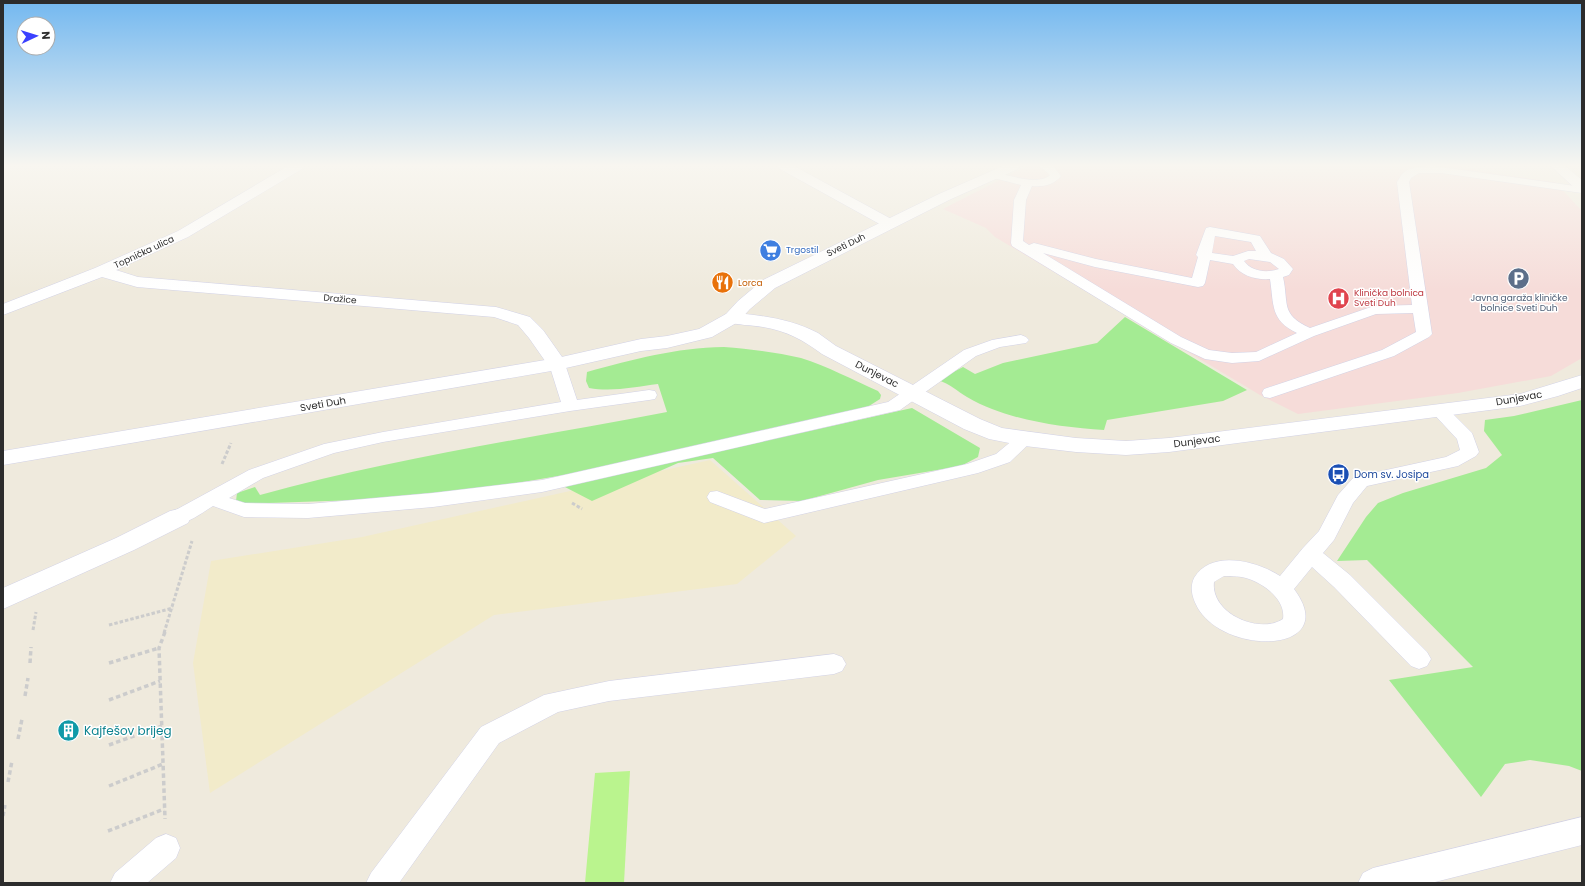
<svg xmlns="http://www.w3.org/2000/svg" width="1585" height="886" font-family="Poppins,sans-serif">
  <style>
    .education { fill: #f2ebca }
    .medical { fill: #f6dcd9 }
    .green { fill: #a4eb93 }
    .pitch { fill: #baf48e }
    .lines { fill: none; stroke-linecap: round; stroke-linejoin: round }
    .lane-casing { stroke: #d2d2e6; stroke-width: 1 }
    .street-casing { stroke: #d2d2e6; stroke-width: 1 }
    .secondary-casing { stroke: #d2d2e6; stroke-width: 1 }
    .path-far1 { stroke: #ccc; stroke-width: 3; stroke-dasharray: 3.5 2; stroke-linecap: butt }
    .path { stroke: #ccc; stroke-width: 3.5; stroke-dasharray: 4.5 3; stroke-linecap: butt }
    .lane { fill: #fff; fill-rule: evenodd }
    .street { fill: #fff; fill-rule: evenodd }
    .secondary { fill: #fff; fill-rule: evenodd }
    .labels { text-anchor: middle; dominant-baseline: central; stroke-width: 3; stroke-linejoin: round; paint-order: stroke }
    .far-street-label { font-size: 9px; fill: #2c2c2c; stroke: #fff }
    .far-shop-label { font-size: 9px; fill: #366cbe; stroke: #fff; text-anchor: start }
    .far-food-label { font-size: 9px; fill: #c56008; stroke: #fff; text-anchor: start }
    .far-health-label { font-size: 9px; fill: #be3a42; stroke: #fff; text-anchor: start }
    .far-service-label { font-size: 9px; fill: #4e5e75; stroke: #fff }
    .street-label { font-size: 10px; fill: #2c2c2c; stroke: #fff }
    .transit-label { font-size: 10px; fill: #164399; stroke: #fff; text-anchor: start }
    .near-culture-label { font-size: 12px; fill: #0d838f; stroke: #fff; text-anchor: start }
  </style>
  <rect width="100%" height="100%" fill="#efeadd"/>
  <!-- education -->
  <path class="education" d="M710,460L796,536L737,584L494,615L210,793L193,663L211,561L362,537Z"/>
  <!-- medical -->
  <path class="medical" d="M1027,166H1459L1493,173L1555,182L1582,211V358L1551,376L1458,393L1298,414L1260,395L995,237L986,228L943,209Z"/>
  <!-- green -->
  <path class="green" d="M1125,317L1247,390L1223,401L1107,420L1104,430C1068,428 1025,422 992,409C984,406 975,402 967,397C957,391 950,384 938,380L963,367L975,374L1003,363L1097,343Z
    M724,347C749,349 776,352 801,358C827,366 853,380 878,391L881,395L880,399L869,406L837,415L576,473L494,487L358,500L242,504L236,501L237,493L255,487L260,495C393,458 531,438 667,412L658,384C635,387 612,392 589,388L586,381L587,372C634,359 675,348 724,347Z
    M1582,400V771L1569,766L1530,760L1505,764L1481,797L1389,680L1473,667L1367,560L1337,561L1366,517L1378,503L1403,493L1486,468L1502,455L1484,431L1485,420L1514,416Z
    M912,408L980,448L978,457L961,466L878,480L802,501L760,500L713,458L678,463L592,501L563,486Z"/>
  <!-- pitch -->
  <path class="pitch" d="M630,771L624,883H585L595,773Z"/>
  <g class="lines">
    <defs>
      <path id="lane" d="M1040,166H1053L1061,176C1054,185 1043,187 1032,186L1026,200L1023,241L1029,245L1034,243L1096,259L1192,278L1198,257L1196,255L1206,228L1210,227L1260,236L1271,253L1284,259L1293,269L1289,275L1283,277C1289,304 1280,314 1310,328L1374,306L1412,305L1397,182L1402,174L1407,170L1418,167L1433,166L1582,187V193L1441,173H1419L1411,178L1409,182L1432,334L1429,337L1394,356L1270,398L1264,397L1262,393L1264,389L1382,350L1416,332L1413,313L1376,314L1314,336L1259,361L1232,363L1205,359L1171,343L1012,246L1011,243L1014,200L1021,185L990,177L989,175L994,172C1008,175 1039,186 1050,175ZM1215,236L1251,242L1256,251H1248L1233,256L1212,253ZM1043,253L1095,267L1198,287L1203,286L1205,283L1210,260L1233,264C1241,276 1256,280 1270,279C1274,305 1270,320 1297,333L1256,352L1232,353L1209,350L1181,337ZM1249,259L1270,262L1279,269C1267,273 1252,272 1244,261Z
        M1021,335L1026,337L1029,340L1026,343L1000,347L976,356L900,410L542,492L433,507L308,518L244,517L213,506C201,513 187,526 172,522L169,517L172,512L249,470L324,444L383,432L561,402L549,364L551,361L557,359L563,361L565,364L577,400L649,390L655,391L657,395L655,399L649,400L570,411L383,442L334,453L263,478L229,498L245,503L308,504L433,493L542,480L888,402L964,350L992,340Z
        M1439,405L1445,406L1472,433L1479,452L1476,456L1458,466L1367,486L1353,503L1334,540L1323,553L1350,575L1427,652L1431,659L1427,666L1419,669L1411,666L1334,587L1312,567L1294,589C1341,652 1230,657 1199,610C1193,600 1189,589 1194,578C1211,549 1257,561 1280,576L1303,548L1319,531L1338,495L1354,477L1446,457L1460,450L1457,439L1430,410L1433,406ZM1224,576C1232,576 1241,576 1249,579C1264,584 1286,600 1283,619C1259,635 1210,613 1214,582Z
        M1025,434L1031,435L1034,439L1010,462L978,473L764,523L710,502L707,497L710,492L717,491L765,509L967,464L996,454L1019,435Z
        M834,654L842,657L846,664L842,671L834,674L609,701L558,712L499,743L399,883H366L371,873L481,727L544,695L609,681Z
        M1582,817V845L1431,883H1358L1363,873L1373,868Z
        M166,834L176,838L180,848L176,858L147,883H110L115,873L156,838Z"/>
      <path id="street" d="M288,166H304L302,169L188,237L116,270L138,277L496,307L530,317L543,330L567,364L564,368L557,370L550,368L529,338L518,325L494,317L137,287L102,277L3,315V304L95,268L178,231Z
        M778,166H794L895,221L897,224L895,227L890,228L885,227L780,169Z
        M1551,166H1565L1582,180V191L1577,190Z
        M732,313C761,315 791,319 818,333C824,337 830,342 836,346L980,419L1002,428L1076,438L1126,441L1169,438L1520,394L1582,375V388L1558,396L1520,406L1169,452L1126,455L1076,452L1025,446L989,439L964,429L822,354C803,340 787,331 763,327C751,325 738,325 726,322L723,318L726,314Z
        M179,509L188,511L191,517L188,523L134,550L3,609V588L116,538L170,511Z"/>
      <path id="secondary" d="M1003,166H1020L1018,169L949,200L775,288L750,309L738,322L712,337L667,348L641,351L557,370L3,465V451L557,358L641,339L667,336L699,329L726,314L738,301L763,280L939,194Z"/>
    </defs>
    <!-- lane casing -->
    <use href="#lane" class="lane-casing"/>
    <!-- street casing -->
    <use href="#street" class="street-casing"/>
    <!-- secondary casing -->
    <use href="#secondary" class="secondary-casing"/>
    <!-- path-far1 -->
    <path class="path-far1" d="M222,464L231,443
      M572,503L582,509
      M109,625L173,608
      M33,630L36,612
      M164,633L192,541"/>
    <!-- path -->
    <path class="path" d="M165,632L159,648L165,819
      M30,663L31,647
      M109,663L159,648
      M25,696L28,678
      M109,700L160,681
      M18,739L22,719
      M109,745L162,726
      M8,782L12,761
      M109,786L163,764
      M3,816L5,805
      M108,831L164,809"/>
    <!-- lane -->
    <use href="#lane" class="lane"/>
    <!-- street -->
    <use href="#street" class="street"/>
    <!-- secondary -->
    <use href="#secondary" class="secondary"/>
  </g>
  <!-- sky -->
  <linearGradient id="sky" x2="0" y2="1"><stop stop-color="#73b8f0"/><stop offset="0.57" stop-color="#f8f6f0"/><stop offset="1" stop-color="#f8f6f0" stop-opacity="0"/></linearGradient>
  <rect width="1585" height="290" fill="url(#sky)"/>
  <!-- icons -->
  <defs>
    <symbol id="supermarket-disc" viewBox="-11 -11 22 22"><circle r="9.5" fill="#3f7fe0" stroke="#fff"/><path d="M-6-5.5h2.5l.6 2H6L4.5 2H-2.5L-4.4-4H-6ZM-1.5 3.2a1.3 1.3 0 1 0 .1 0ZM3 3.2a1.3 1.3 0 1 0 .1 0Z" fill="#fff"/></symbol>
    <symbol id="parking-disc" viewBox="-11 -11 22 22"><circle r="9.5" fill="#5c6f8a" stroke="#fff"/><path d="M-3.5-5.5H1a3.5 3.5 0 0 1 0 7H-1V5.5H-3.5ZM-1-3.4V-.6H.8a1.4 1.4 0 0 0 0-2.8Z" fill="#fff"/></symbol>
    <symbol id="restaurant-disc" viewBox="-11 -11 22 22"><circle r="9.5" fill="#e8710a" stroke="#fff"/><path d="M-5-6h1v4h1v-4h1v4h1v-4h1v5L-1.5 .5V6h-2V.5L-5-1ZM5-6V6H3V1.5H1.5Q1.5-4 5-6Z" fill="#fff"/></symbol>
    <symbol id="hospital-disc" viewBox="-11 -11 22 22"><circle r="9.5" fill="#e0444e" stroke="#fff"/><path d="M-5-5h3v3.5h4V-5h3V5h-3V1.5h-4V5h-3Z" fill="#fff"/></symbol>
    <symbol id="bus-disc" viewBox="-11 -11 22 22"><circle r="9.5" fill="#1a4fb4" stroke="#fff"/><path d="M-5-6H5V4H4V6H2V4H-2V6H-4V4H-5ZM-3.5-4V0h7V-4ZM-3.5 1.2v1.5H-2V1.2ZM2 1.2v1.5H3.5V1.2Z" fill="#fff"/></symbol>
    <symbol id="building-disc" viewBox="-11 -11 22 22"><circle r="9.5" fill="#0f9aa8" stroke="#fff"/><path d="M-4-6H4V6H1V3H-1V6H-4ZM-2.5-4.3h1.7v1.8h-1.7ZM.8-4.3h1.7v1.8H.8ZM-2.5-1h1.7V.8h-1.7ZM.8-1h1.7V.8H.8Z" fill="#fff"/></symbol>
  </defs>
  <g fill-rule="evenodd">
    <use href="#supermarket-disc" x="758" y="238" width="25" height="25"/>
    <use href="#parking-disc" x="1506" y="266" width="25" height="25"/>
    <use href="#restaurant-disc" x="710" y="270" width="25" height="25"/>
    <use href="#hospital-disc" x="1326" y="286" width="25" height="25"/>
    <use href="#bus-disc" x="1326" y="462" width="25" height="25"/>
    <use href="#building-disc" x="56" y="718" width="25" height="25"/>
  </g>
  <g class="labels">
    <!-- far-street labels -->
    <g class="far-street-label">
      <text transform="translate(846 245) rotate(-26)">Sveti Duh</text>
      <text transform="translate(144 252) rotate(-25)">Topnička ulica</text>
      <text transform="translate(340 299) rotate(5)">Dražice</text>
    </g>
    <!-- far-shop labels -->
    <g class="far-shop-label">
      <text x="786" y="250">Trgostil</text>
    </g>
    <!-- far-food labels -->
    <g class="far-food-label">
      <text x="738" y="283">Lorca</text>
    </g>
    <!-- far-health labels -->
    <g class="far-health-label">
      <text x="1354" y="293">Klinička bolnica<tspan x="1354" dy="10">Sveti Duh</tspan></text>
    </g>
    <!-- far-service labels -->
    <g class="far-service-label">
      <text x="1519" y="298">Javna garaža kliničke<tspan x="1519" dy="10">bolnice Sveti Duh</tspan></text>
    </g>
    <!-- street labels -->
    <g class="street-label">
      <text transform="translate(877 374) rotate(27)">Dunjevac</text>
      <text transform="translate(1519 398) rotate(-10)">Dunjevac</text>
      <text transform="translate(323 404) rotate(-10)">Sveti Duh</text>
      <text transform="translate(1197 441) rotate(-7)">Dunjevac</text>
    </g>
    <!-- transit labels -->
    <g class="transit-label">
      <text x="1354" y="474">Dom sv. Josipa</text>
    </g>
    <!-- near-culture labels -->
    <g class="near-culture-label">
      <text x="84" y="730">Kajfešov brijeg</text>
    </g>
  </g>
  <!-- border -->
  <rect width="1585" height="886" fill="none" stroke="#2c2c2c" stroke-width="8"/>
  <!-- north arrow -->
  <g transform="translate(36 36) rotate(86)"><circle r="19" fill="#ffffff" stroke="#ababab"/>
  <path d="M0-3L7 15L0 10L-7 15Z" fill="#3a41ff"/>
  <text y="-6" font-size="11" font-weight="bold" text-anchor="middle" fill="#2c2c2c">N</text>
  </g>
</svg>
